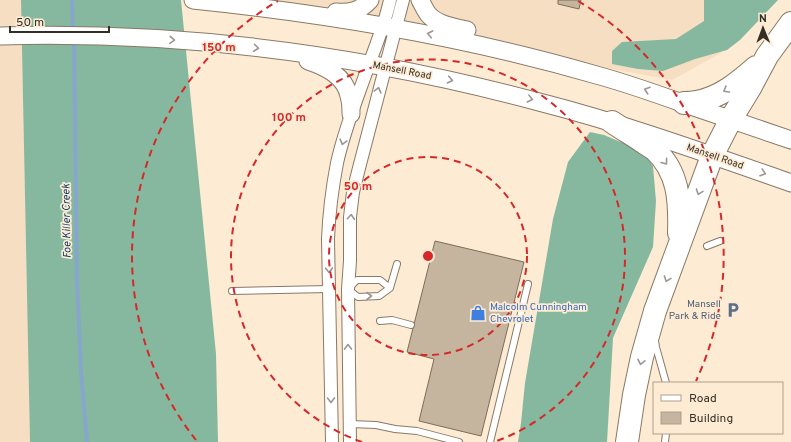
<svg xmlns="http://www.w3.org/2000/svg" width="791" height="442" font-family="Overpass,sans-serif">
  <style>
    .built { fill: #f5dec1 }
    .forest { fill: #85b89f }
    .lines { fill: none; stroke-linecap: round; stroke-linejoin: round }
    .stream { stroke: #86a6cb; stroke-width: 4 }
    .building { fill: #c5b49e; stroke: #7d6d59 }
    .lane-casing { stroke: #897965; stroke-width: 8 }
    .street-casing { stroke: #897965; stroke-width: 14 }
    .secondary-casing { stroke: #897965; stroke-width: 19 }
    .highway-casing { stroke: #897965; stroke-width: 24 }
    .lane { stroke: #fff; stroke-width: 6 }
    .street { stroke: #fff; stroke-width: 12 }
    .secondary { stroke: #fff; stroke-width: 17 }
    .highway { stroke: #fff; stroke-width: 22 }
    .oneway { stroke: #9a9692 }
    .ring { fill: none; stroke: #d62828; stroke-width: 2; stroke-dasharray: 7 5 }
    .labels { text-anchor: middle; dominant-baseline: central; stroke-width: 3.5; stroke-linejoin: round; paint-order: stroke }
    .street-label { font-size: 10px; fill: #342e25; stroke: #fdebd4 }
    .service-label { font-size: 10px; fill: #4e5e75; stroke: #fdebd4; text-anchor: end }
    .shop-label { font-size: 10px; fill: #366cbe; stroke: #fdebd4; text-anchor: start }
    .water-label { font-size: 11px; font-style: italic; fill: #0d3b6a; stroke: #fdebd4 }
    .centre { fill: #d62828; stroke: #fdebd4; stroke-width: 2 }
    .ring-label { font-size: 12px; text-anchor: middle; font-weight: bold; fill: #d62828; stroke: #fdebd4; stroke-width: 3.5; stroke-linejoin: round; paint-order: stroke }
  </style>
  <rect width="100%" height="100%" fill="#fdebd4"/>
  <!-- built -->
  <path class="built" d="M0,0H21L30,442H0Z
    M235,0H720L721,53L672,80Z"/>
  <!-- forest -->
  <path class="forest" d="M21,0H181L216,354L218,442H30Z
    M704,0H778L740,40L727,50L695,59L663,71L638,69L612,64V51L622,42L676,39L704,21Z
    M590,132L604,135L642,151L653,166L656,201L653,247L613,338L607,442H518L521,423L525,383L553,219L568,162Z"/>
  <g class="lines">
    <!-- stream -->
    <path class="stream" d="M72,0L73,32
      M74,40L77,281L81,371L87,442"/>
  </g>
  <!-- building -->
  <path class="building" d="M558,0H581L579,9L558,4Z
    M435,241L524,262L481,436L419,421L434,359L407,352Z"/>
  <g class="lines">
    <defs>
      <path id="lane" d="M707,246L720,241
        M390,288L380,280H357L348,289L358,297L379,296L390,288L397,264
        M232,291L329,289
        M380,321L392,320L411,325
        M655,341L656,347L666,383
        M350,424L376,425L395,429L417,431L459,442
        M490,442L528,284
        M665,442L666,433"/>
      <path id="street" d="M332,442L328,239C329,214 332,189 337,163C344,131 356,101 367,70C375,47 385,24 390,0
        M350,442L348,289L350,261V217L353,192L359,168L403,0"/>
      <path id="secondary" d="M193,0C330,14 467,37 600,76C629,84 657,94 685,104C721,116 756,128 791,140
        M420,0C423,5 425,10 428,14C437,25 454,27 467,30
        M336,12C350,13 360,11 370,0
        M0,36C181,31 364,55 539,102C625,124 708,154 791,183
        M308,61C326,67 345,76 349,96C351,102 351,108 351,114"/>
      <path id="highway" d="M684,103C688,103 692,103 696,102C720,98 739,82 756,67
        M612,122C622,129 633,135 643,142C647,145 651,147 654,149C679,172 680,201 679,233
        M627,442L634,395L642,357L655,311L712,156L731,119L750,88L767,56L791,23"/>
    </defs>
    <!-- lane casing -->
    <use href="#lane" class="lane-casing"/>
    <!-- street casing -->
    <use href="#street" class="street-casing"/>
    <!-- secondary casing -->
    <use href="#secondary" class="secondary-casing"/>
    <!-- highway casing -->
    <use href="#highway" class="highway-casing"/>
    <!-- lane -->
    <use href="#lane" class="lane"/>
    <!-- street -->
    <use href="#street" class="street"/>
    <!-- secondary -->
    <use href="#secondary" class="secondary"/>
    <!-- highway -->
    <use href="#highway" class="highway"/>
  </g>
  <!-- one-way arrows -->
  <defs><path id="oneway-chevron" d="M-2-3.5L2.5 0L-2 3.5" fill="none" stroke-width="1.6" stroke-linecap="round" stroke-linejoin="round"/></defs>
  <g class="oneway">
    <use href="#oneway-chevron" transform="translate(430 34) rotate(-169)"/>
    <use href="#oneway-chevron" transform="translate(172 40) rotate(3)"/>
    <use href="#oneway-chevron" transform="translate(256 48) rotate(7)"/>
    <use href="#oneway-chevron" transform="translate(450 80) rotate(12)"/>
    <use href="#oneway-chevron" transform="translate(378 90) rotate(-75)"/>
    <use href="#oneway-chevron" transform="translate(647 90) rotate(-162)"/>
    <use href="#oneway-chevron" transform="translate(726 90) rotate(150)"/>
    <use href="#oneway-chevron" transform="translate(530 99) rotate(14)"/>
    <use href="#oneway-chevron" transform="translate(343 142) rotate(105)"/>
    <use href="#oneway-chevron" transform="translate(665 162) rotate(53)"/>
    <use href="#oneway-chevron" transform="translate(763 173) rotate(19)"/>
    <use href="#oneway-chevron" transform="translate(699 192) rotate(110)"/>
    <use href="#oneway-chevron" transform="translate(351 217) rotate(-86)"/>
    <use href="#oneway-chevron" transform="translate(329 270) rotate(89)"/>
    <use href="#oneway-chevron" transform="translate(667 279) rotate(110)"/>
    <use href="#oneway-chevron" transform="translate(369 296)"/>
    <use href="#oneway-chevron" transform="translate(348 347) rotate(-91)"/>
    <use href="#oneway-chevron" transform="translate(641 362) rotate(102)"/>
    <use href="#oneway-chevron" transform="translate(331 400) rotate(89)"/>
  </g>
  <!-- distance rings -->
  <g class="ring">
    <circle cx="428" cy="256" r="99"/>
    <path d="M362 442A197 197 0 1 1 494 442"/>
    <path d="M196 440A296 296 0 0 1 278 1M578 1A296 296 0 0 1 696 381"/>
  </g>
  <!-- icons -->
  <defs>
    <symbol id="parking-bare" viewBox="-9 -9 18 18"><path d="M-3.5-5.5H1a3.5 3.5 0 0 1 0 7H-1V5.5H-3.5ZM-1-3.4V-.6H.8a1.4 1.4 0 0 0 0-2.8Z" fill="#5c6f8a" stroke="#fdebd4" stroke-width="2.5" paint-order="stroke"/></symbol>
    <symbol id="shop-bare" viewBox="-9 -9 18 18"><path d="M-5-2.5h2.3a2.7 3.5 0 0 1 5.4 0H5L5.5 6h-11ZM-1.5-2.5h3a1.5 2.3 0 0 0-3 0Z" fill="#3f7fe0" stroke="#fdebd4" stroke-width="2.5" paint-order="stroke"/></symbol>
  </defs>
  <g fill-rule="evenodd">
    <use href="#parking-bare" x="722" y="299" width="22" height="22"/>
    <use href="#shop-bare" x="467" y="302" width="22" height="22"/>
  </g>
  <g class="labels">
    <!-- street labels -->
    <g class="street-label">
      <text transform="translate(402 71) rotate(11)">Mansell Road</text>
      <text transform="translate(715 157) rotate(19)">Mansell Road</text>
    </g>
    <!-- service labels -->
    <g class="service-label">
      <text x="721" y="304">Mansell<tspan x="721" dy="12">Park &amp; Ride</tspan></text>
    </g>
    <!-- shop labels -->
    <g class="shop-label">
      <text x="490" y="307">Malcolm Cunningham<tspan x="490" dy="12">Chevrolet</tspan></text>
    </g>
    <!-- water labels -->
    <g class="water-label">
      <text transform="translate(67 221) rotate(-91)">Foe Killer Creek</text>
    </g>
  </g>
  <circle cx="428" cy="256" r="6" class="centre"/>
  <g class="ring-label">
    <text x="219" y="51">150 m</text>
    <text x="289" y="121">100 m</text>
    <text x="358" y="190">50 m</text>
  </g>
  <!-- legend -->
  <rect x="653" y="382" width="130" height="52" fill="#fdebd4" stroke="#ad9f8e"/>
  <rect x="661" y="395" width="20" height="6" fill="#ffffff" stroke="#ad9f8e"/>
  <text x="689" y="402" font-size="12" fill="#342e25">Road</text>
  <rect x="661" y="412" width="20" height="12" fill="#c5b49e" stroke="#ad9f8e"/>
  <text x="689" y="422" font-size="12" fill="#342e25">Building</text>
  <!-- north arrow -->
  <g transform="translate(763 28) rotate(359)" stroke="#fdebd4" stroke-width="3" paint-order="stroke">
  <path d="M0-3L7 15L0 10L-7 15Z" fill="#342e25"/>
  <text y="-6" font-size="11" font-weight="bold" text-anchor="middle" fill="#342e25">N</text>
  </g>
  <!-- scale -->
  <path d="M10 26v6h99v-6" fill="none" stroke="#342e25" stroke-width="2"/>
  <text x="16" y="26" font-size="12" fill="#342e25" stroke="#fdebd4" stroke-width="3" paint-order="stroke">50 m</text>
</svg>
